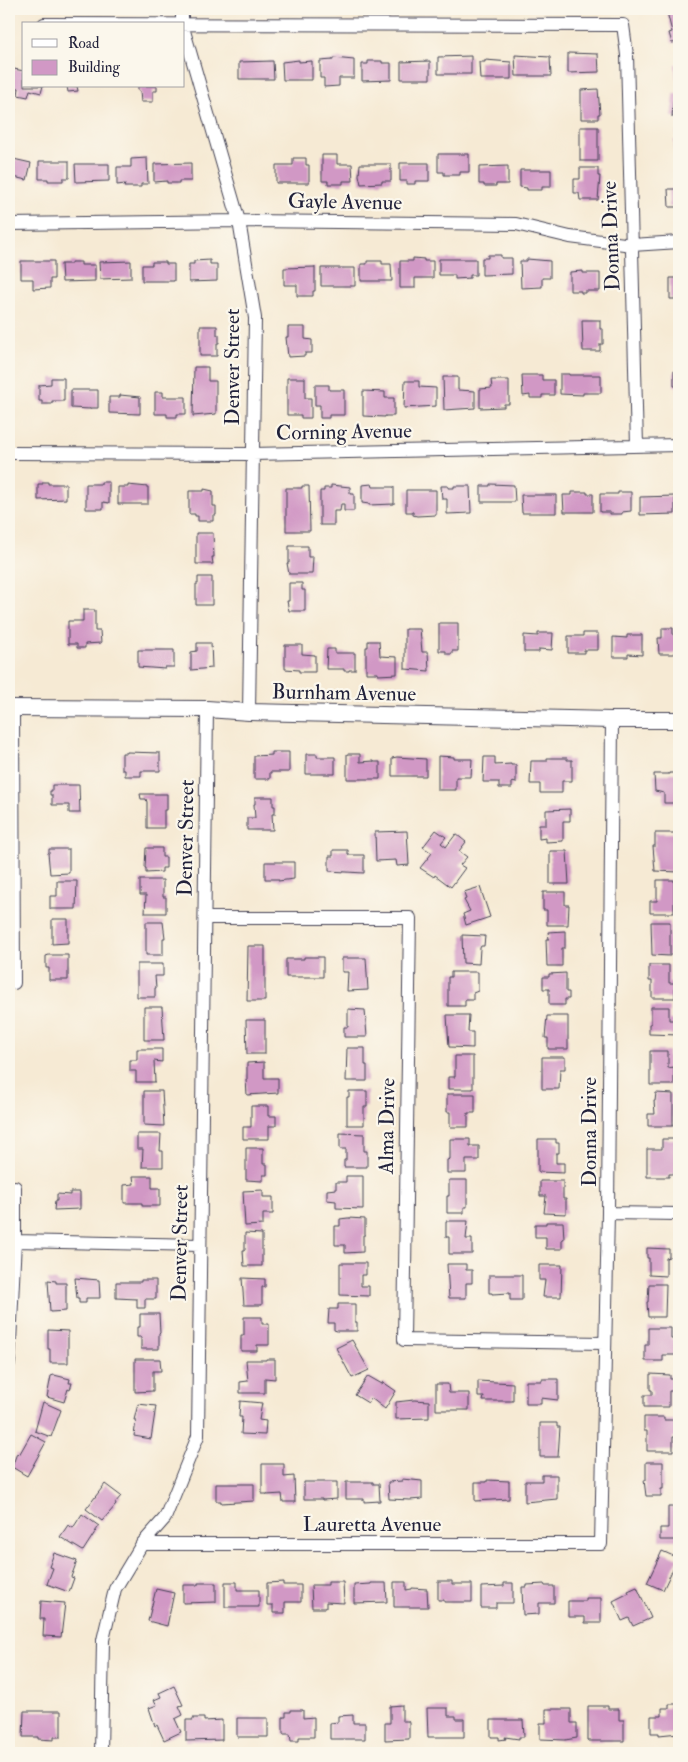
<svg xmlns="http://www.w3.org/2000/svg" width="688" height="1762" font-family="'IM FELL Double Pica',serif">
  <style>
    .building { fill: #d198c5 }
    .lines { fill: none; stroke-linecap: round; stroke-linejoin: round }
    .minor-casing { stroke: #424052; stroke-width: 14 }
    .tertiary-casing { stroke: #424052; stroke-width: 18 }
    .minor { stroke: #fff; stroke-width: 12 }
    .tertiary { stroke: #fff; stroke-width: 16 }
    .labels { text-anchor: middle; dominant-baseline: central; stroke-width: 4.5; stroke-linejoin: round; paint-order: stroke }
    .street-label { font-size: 21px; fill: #22223b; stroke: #fbf7ec }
  </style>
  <rect width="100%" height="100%" fill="#fbf7ec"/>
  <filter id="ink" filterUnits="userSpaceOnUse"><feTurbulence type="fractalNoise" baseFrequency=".02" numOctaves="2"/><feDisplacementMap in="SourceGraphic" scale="10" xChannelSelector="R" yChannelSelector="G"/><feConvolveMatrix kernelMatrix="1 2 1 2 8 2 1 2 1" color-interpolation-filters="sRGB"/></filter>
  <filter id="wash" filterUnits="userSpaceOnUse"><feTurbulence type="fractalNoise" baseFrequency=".0096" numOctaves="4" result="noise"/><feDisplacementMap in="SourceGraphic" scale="20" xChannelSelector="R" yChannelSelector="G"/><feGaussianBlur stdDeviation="1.12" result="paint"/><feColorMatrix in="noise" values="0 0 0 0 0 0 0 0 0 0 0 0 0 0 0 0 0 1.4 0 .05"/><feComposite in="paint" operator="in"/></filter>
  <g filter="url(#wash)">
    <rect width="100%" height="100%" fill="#f6ead4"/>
    <g id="blocks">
      <!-- building -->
      <path class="building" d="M679,9V42L672,43L669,33L672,32L667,12Z
        M568,53L598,54L599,72L568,73Z
        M515,55L550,57L551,76H516Z
        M471,56V74H438V57Z
        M333,58L354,60V78H339V86L324,87V78H320V61L333,60Z
        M299,60V62L312,61V80H283L282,62Z
        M485,60L511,62V79H480L479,62H485Z
        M273,61L274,79H239V62Z
        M368,61H382V63H391V80L362,81V64H368Z
        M430,61V79H401V62Z
        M675,64H679V79H676Z
        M14,69L24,71V86H43L41,93L30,90L28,97L18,95L19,88L10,87Z
        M67,86H77L78,91L68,92Z
        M138,86H157V91H153V102H141L140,91H138Z
        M598,89L600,114H598V119H581V90Z
        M674,94H679V117H672Z
        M580,127H598V161H580Z
        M676,131H679V158H676V151H674V140H676Z
        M438,154H469V172H460V175H444V172H438Z
        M322,155H337V164H352L353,181H343V184H328V181H322Z
        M9,158L31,163L27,180L13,177V179L9,178Z
        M147,158L148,184H141V187H124L125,184L117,185V167H131V159Z
        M293,158H306V165H309V183H276V165H293Z
        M39,161H69V178H63V181H48V179H39Z
        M191,163V181H179V183H167V181L154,182V164Z
        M400,163H429V181H415V184H407V181H400Z
        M75,164H109V181L76,182Z
        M360,164H391V181H382V183L361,184L359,175Z
        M508,166V184H496V186H484V184H479V167Z
        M580,168H598V176H600L598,200H580L579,193H574V179H580Z
        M520,170H551V187H542V190H527V188L520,187Z
        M668,189H679V207H669Z
        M488,255H501V258H512V274L482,275V258H488Z
        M413,258L424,259V261H433V278H415V288H400V261H413Z
        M439,259H476V275H470V278L455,279V275H439Z
        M527,259L550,261V278H542V287L521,288L520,261H527Z
        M210,260V264H217V281L189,282V264H194V261Z
        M21,261H54V279H50V288L33,289V279H21Z
        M131,261V278L100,279L99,262Z
        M367,261H382V264H391L392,281H361V264H367Z
        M71,262H81V265H95V281L62,282L61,264H71Z
        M152,262H166V264H174V281H142V265H152Z
        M315,267V291H313V296H297V285H284V268Z
        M321,268H355V286H321Z
        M583,271V273H600V291H585V293H581V291H570V272Z
        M670,278H679V299H670Z
        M582,320H600V329H603V344H600V351H583Z
        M676,321H679V348H676V342H674V330H676Z
        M200,326H217V335H219V343H217V356H200Z
        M288,327H305V339L312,340V353H305V356L288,357L286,337H288Z
        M677,361H679V392H677V386H674V371H677Z
        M194,367H208V381H216V414L193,416Z
        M560,374H569V375H601V393H583V395L560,394Z
        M522,375H542V380H554V395H542V398H530V395L523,396Z
        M443,377H458V390L475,391V408L444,410Z
        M51,378H64V401H52V404H42V401H39V385L51,384Z
        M287,378H305V398H311V418H301V415H287Z
        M491,380H509V404H504V407L480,408V389L492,388Z
        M405,381H419V387L436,388V406L404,408Z
        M315,385H329V390H344V415H329V418H320V405H315Z
        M71,390H98V408H90V409L71,408Z
        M363,391L385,392V398H394V416H385V417L363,416Z
        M155,392H163V397H186V414H177V417H167V414H155Z
        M120,395L140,397V414L109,413V397H120Z
        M43,482H48V484H66V499L38,500V484H43Z
        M101,482H109V503L103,502V509H86V484H101Z
        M372,484L373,487H394V504L369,505V504L362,503V485Z
        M490,484L514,485L515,502H481V486H490Z
        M128,485L148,487V504H118V487H128Z
        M331,485L350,487V494H354V511H344V504H341L340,511H334V525H320V491H324V488H331Z
        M302,486H309L310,531H286V488H302Z
        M441,486H448V488H454V486H470L471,513L447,514V499H442Z
        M204,489L213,491V506H216V515H213V521H198V516H195V514H189V491H204Z
        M406,490H436V515L417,516L413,515V512H406Z
        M572,492H587V494H593V512H564L563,495H572Z
        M618,492H631V511L622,512V514H610V512H600V494H618Z
        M521,495H556V513H522Z
        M675,496V514L640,515V497Z
        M196,533H213L214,557H212L213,564H196Z
        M289,546H308V557H313L312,574H289L287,563H289Z
        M198,577H212V605H196V584H198Z
        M289,583H302V590H305V611H289L287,601H289Z
        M83,610H95V631H100L101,643L85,644V648H77V644H68V621H83Z
        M439,623H458V651H452V654H446V651H439Z
        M662,628H673V635H679V652H674V654H659L658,638H662Z
        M405,629H420L422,652H428L429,671L405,669Z
        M538,633H553L552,650L539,649V652H524V635L538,636Z
        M583,633H598V650H584V653H568V636H583Z
        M627,635H642V655L628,654V657H613V637L627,638Z
        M368,641H379L380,656L397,657V674L378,675V673H366V647H368Z
        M197,643H211L212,668L191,670V652L197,651Z
        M285,645H302V654L315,655V672H299V670L285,669Z
        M327,649H335V653H355V670H349V671H344V669H326Z
        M138,650H174V667H165V669L138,667Z
        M127,752L160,753V771H141V776H125V770H122V753H127Z
        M272,752H289V772H270V779H254V756L272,755Z
        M306,754H317V757H335V774H306Z
        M347,754H360V762L374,761V762H380V779H347Z
        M438,756L454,757V759H472L471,777H456V790H438Z
        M397,757L426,759V776H392V758Z
        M484,757H495V765L511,764V765H516V783L512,782V788H499V782H483Z
        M547,758H567V760H572V781H562V793H540V784H530L531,761H547Z
        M669,773H679V792H677V803H664V793L655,791L654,774H669Z
        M52,785H79L80,813H69V805H52V795H50V791H52Z
        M140,794H167V810H164V828H147V802L146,799H141Z
        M255,797H273V806H275V814H272L273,830H247V818H255L254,804H255Z
        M570,809V821H563V841L546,842V838L539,839V825H546V810Z
        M436,830L446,837L441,843L446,847L456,834L466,842L459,851L467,857L460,865L465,868L451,887L435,875L434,877L420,868L432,853L423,847Z
        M407,831L409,865L397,866L396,860L376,861L375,832Z
        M655,833H679V872L655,871L653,846H655Z
        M146,848H162V857H166V868H162V872L146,873V868H145Z
        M49,849H69V873L50,874L48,853H49Z
        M333,850H348V855H364V873L329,871V856H333Z
        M550,851H567L569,884H550Z
        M265,862H294V879L278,881V879H265Z
        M140,880H163V897H166V913H145L146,895H140Z
        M657,880H674V913H650V901H657Z
        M57,881H77L76,909H50V896H57Z
        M480,887L490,917L466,925L463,914L470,911L464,900L466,899L464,892Z
        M543,892H565V905H569L568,925H547V910H543Z
        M52,919H68V943L52,944Z
        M146,922H163L165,938H163V955H146Z
        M651,922H670V956L652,955Z
        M565,931V948H562V966H547L546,939H549L548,932Z
        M462,935L485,936L484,946H481L480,948L479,964L463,963Z
        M248,946H265V1001H247Z
        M49,955H68V980H49V968H46V956Z
        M304,957H323V977H286V959H304Z
        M342,958H366L368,990L347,991L348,972H342Z
        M137,964H163V976H155L156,988H155V997H137Z
        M649,965H669V983H675V998H652V981H649Z
        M451,972H478V991L473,993V1000H465V1006H448V977H451Z
        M566,973V992H569V999H565V1005H549V989H543V977H549V974Z
        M144,1007H162L164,1040H144Z
        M651,1007H669V1020H679V1035L649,1034V1024H651Z
        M348,1009L365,1010L367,1037H344V1027H348Z
        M447,1015H469L468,1032H473V1048L449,1047Z
        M547,1016H568V1049H548V1038H545Z
        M246,1020H265V1054H247Z
        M347,1048H365V1065H367V1081H346Z
        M137,1049H162V1062L154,1061L155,1082H136V1071H130V1060H137Z
        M650,1051H668V1068L674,1067V1085H650Z
        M455,1056H473V1089H448V1077H455Z
        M542,1057H565V1069H560L559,1089H542Z
        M264,1062V1078H278V1093L247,1095L246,1080H247V1063Z
        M144,1091H162L164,1126L144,1125Z
        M349,1091H367V1107H364V1125H347V1097H349Z
        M656,1093L673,1094V1126H648V1114H655L654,1101H655Z
        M447,1094H475V1113H468V1127H450V1112H447Z
        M251,1106H268V1116H276V1126H269V1139H243V1127H251Z
        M340,1133L364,1134V1151H367V1167H344V1160H346V1149H340Z
        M137,1134H161L160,1151H163V1167H142L143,1149H137Z
        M450,1139H470V1146H479V1160H466V1173H447V1160L450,1159Z
        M538,1139H556V1143H559V1153H556V1163H564V1173L538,1172Z
        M662,1139H676V1151H679V1174H669V1177H647V1149H662Z
        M246,1148H263V1164H267V1175H263V1181L246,1180Z
        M133,1176H152V1188H160V1206H142V1203H124V1185L134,1184Z
        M346,1176H363V1209L336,1208V1201L327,1200V1190L336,1189V1182H346Z
        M449,1180H467V1207H464V1213H447V1196H449Z
        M540,1181H563V1199H566V1214L544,1213L546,1196H540Z
        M263,1190V1197H273V1214H263V1225L245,1226L243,1191Z
        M70,1192H80V1209L54,1210L55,1201H57V1194L70,1195Z
        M348,1218L365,1219V1235H363V1252L345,1253V1245H335V1226H340V1219Z
        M446,1221H468L466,1239H472V1254H449V1237H446Z
        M546,1222H563L564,1239H562V1249H546V1237H535V1224H546Z
        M245,1233L262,1234V1266H244L243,1250H245Z
        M647,1248L669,1249V1257L666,1258V1276L649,1275V1258H647Z
        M340,1263H366V1275H361V1286H369V1296L340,1295Z
        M447,1264H466V1270H472V1283H466V1298H449Z
        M539,1265H562L561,1297H543L545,1280H539Z
        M489,1275H522V1300H510V1293L492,1294V1293H489Z
        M75,1278L99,1280L100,1298H86V1303H79V1298H77Z
        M242,1278L265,1279V1287H262V1305H244Z
        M48,1280L56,1281V1283H66V1311L50,1312Z
        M141,1280H156V1299H145V1308H137V1299L116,1298V1282H141Z
        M649,1284H666L665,1317H648L647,1302H648Z
        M338,1304H355V1322H357V1331H337L334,1330V1323H328L329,1309H338Z
        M140,1314H159L160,1333L159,1334V1349H141V1337H137V1327H140Z
        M244,1317H262V1324H269V1345H257V1351H241V1335H244Z
        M648,1328H671V1339H679V1355H663V1361H645V1345H648Z
        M48,1330L68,1331V1363H50V1349H48Z
        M352,1340L369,1370L352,1378L336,1348Z
        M135,1359H160L161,1371H153V1391L135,1392Z
        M266,1359H275V1379L265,1378V1393H240V1382L248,1381L246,1360H266Z
        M650,1374L670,1375V1379H679V1391H669V1407H644V1395H652V1390H650Z
        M54,1375L70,1379L69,1383H72L70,1390L68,1389L64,1402L47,1397L51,1376Z
        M368,1376L382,1384L383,1382L396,1391L385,1409L371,1398L368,1403L355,1395Z
        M542,1379H558V1400L541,1398V1404H526V1381H542Z
        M478,1381L513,1383V1401H483L484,1397H478Z
        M436,1384H448L449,1393H469V1410H436Z
        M414,1400L429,1401V1418L396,1419V1402Z
        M240,1401L262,1403L259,1420L266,1421L265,1435L241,1434L242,1417H239Z
        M43,1402L61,1410L51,1437L35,1431Z
        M138,1404L156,1406L151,1439L134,1436L136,1420H134Z
        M644,1417H664V1420H679V1437H673V1451H647V1431H644Z
        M540,1423H557V1427H560L558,1457H540Z
        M31,1434L46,1442L27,1476L12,1467L17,1453L19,1455Z
        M646,1462H663V1489H661V1496H646L644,1480H646Z
        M262,1464H284V1477L294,1476L295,1502H283L282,1494L267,1495V1494H262Z
        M542,1475H557V1499L525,1502V1481H542Z
        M402,1479L422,1481V1499L410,1500L389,1499L388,1482L402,1481Z
        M487,1480L509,1481V1499L475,1501V1482H487Z
        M304,1482H337V1499L322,1500V1499H304Z
        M346,1482H373V1484H379L380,1501L364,1502V1499H346Z
        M105,1484L121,1496L115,1503L116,1505L102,1521L86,1509Z
        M216,1484H254V1501L221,1503V1501H216Z
        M668,1507H679V1540H660V1528H668Z
        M82,1514L99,1526L83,1551L60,1537L68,1525L73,1528Z
        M662,1551L678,1558L663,1590L647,1583Z
        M54,1553L77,1561L71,1577L74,1578L69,1592L47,1584L53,1568L49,1567Z
        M438,1581H452V1584H472V1602H444V1600H438Z
        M225,1582H237V1590H259V1607H225Z
        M283,1582V1585H301V1602H285V1613H273V1605H267V1583Z
        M328,1582H343L344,1603L326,1602V1608H312L311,1585H328Z
        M394,1582H406V1590L412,1589V1588L427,1589L428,1607H394Z
        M198,1583H216V1602L183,1603V1585H198Z
        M371,1583H386L387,1602L354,1603V1585L371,1584Z
        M504,1583H513V1603H496V1608H481V1587L504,1586Z
        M544,1584L545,1586H554V1603H539V1614L523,1615L522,1587H527V1585Z
        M637,1587L651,1618L633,1626L629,1618L622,1621L613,1601L629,1593L628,1591Z
        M156,1589L174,1593L167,1626L148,1621Z
        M586,1598H601V1623H585V1617H568V1601H586Z
        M41,1601L65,1603L61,1637L43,1636L44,1619H40Z
        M174,1686L183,1705L179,1706L183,1715L175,1719L181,1732L164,1740L157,1725L155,1726L149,1708L157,1705L154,1700L161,1697L159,1693Z
        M669,1704H679V1733L659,1735V1733H651V1716H662V1708H669Z
        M402,1705V1721H408L409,1723V1739L385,1740V1723H390V1706Z
        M9,1706H12V1722H15V1740H9Z
        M588,1706H608V1709H619V1720H624V1741H588Z
        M427,1708H448V1716H456V1719H464V1737H428Z
        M546,1709H571V1723H577V1738L565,1740L540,1739V1723H546Z
        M291,1710H303V1718L314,1717V1737H299V1741H291L290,1734H283V1717H286V1712H291Z
        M24,1711H61V1737H54V1740L38,1739V1737H23Z
        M353,1715V1723H365V1739H330V1723L338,1722V1716Z
        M193,1718H204V1721L222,1720V1740L186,1741V1720H193Z
        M237,1718H268V1737H237Z
        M491,1720H523L524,1737H519V1739L505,1737L506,1739L499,1740V1737H491Z"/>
    </g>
  </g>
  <g filter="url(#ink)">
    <use href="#blocks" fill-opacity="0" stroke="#424052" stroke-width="1"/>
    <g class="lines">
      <defs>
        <path id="minor" d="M182,9V24
          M44,24L623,25L627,55L637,446
          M184,31L239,221L255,318L249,712
          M9,224L239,221L516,224L570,237L632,245L679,242
          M10,453L252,454L679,445
          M13,708L14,983
          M205,918H410L404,1340L605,1343
          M608,1213L679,1214
          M15,1241L200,1245
          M9,1363L15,1241V1187
          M142,1544H601L608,1213L612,720
          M101,1753L103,1640L115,1589L142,1544L165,1518L198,1436L207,709"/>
        <path id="tertiary" d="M9,708L207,709L249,712L612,720H679"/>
      </defs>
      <!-- minor casing -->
      <use href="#minor" class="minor-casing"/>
      <!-- tertiary casing -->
      <use href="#tertiary" class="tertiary-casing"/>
      <!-- minor -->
      <use href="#minor" class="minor"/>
      <!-- tertiary -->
      <use href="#tertiary" class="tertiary"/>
    </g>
  </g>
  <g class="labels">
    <!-- street labels -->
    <g class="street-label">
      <text transform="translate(345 202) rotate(1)">Gayle Avenue</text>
      <text transform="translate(611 236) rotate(-92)">Donna Drive</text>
      <text transform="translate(232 367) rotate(-90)">Denver Street</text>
      <text transform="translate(344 432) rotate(-1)">Corning Avenue</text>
      <text transform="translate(344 693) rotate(1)">Burnham Avenue</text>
      <text transform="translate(186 838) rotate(-89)">Denver Street</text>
      <text transform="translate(387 1126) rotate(-89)">Alma Drive</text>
      <text transform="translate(589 1132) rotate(-90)">Donna Drive</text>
      <text transform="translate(180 1243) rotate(-89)">Denver Street</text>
      <text x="372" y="1524">Lauretta Avenue</text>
    </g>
  </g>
  <!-- margin -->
  <rect width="688" height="1762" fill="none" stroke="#fbf7ec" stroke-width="30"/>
  <!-- legend -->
  <rect x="22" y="22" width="162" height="65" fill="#fbf7ec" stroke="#a4a2a5"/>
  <rect x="32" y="39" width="25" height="8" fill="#ffffff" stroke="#a4a2a5"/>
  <text x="68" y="48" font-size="15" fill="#22223b">Road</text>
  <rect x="32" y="60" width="25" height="15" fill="#d198c5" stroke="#a4a2a5"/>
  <text x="68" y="72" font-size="15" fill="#22223b">Building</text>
</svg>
